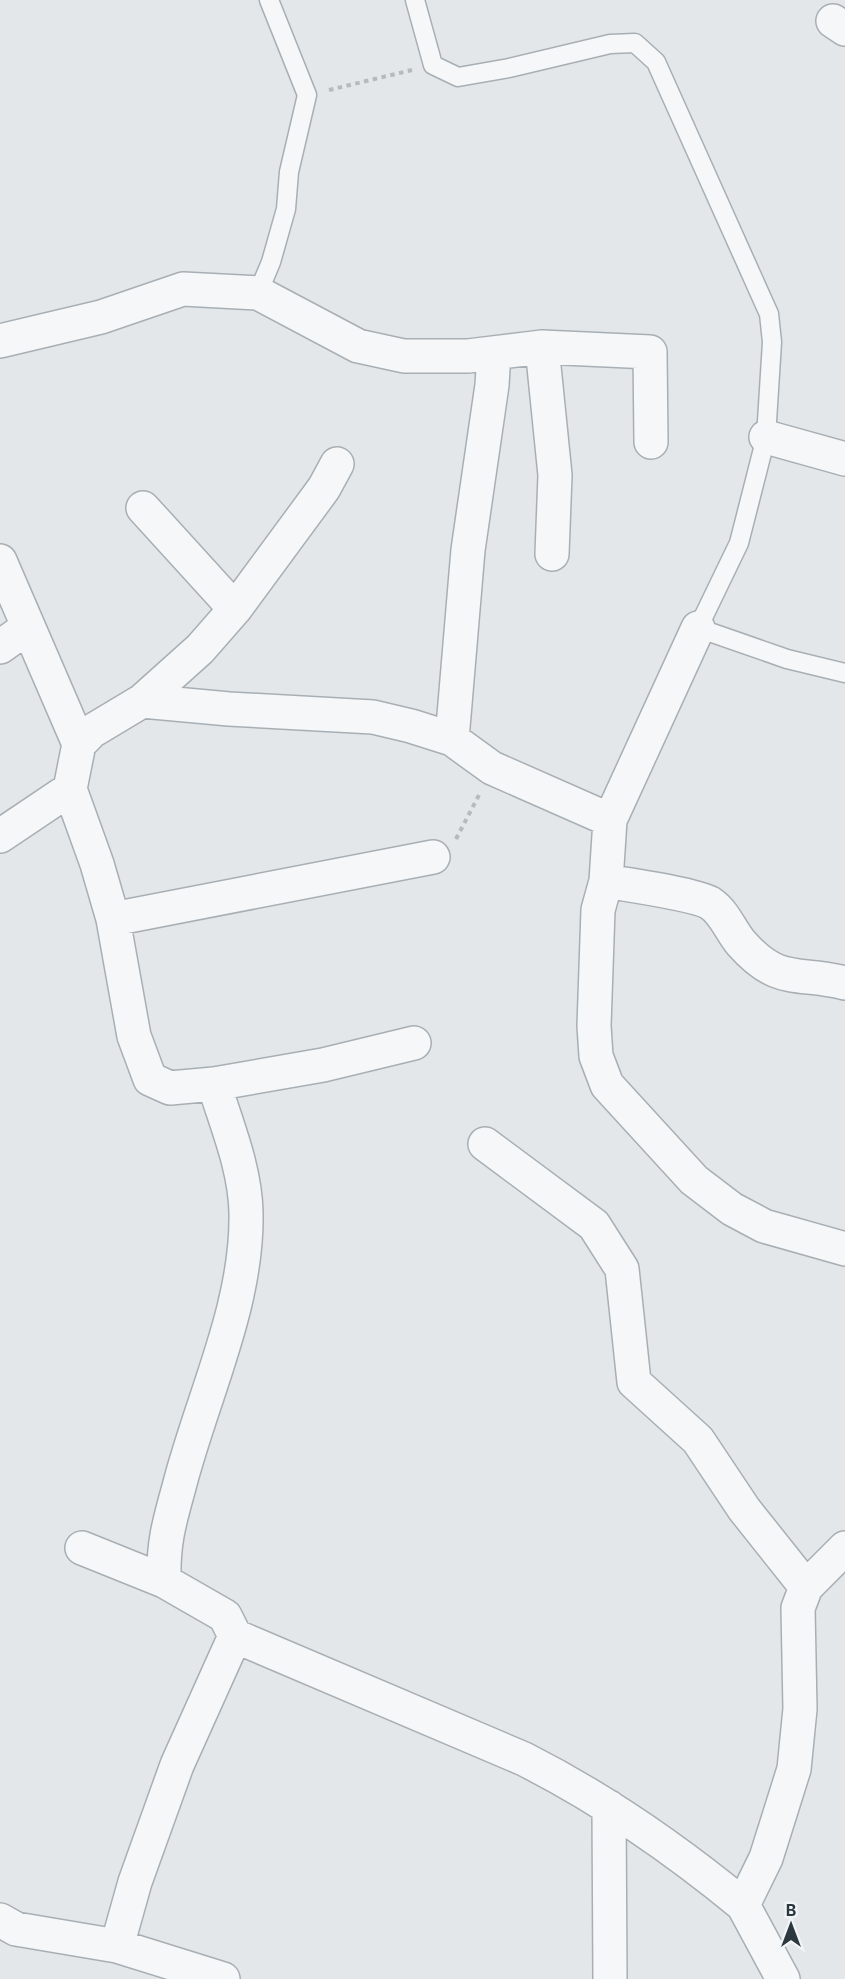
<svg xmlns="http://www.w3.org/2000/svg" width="845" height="1979" font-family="Inter,sans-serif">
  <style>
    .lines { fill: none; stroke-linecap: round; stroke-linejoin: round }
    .lane-casing { stroke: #a8afb4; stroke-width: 21 }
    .street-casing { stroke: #a8afb4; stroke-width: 36 }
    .path { stroke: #b5babd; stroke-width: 4; stroke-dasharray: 4.5 4.5; stroke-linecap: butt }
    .lane { stroke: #f5f7f8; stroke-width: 18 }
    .street { stroke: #f5f7f8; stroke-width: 33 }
  </style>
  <rect width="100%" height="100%" fill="#e3e7ea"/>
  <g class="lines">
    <defs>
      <path id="lane" d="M415,0L433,65L458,77L509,68L610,44L635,43L656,62L769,314L772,342L766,437L739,543L698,628L787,659L845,673
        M258,293L271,262L286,209L289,172L307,95L269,0"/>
      <path id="street" d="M833,21L845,29
        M0,341L101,317L183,289L258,293L358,346L404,356H468L542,347L650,352L651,442
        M542,347L555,475L552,554
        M766,437L845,459
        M143,508L235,609
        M0,561L79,744
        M0,647L28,627
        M142,701L200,649L235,609L324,488L337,464
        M452,739L468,550L492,385L494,353
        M70,789L97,864L113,919L433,857
        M610,820L606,881L598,910L594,1026L596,1056L607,1085L694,1180L732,1209L764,1226L845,1249
        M0,836L70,789L79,744L92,731L142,701L229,709L373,717L411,726L452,739L492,768L610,820L698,628
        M606,881C628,885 694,894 710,903C725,913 730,930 741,943C779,986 797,971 845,983
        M113,919L134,1036L150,1079L170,1088L214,1084C227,1126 245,1168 246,1212C248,1306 202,1397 179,1487C169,1523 163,1543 164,1581
        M214,1084L323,1065L414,1043
        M485,1144L594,1225L622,1269L634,1382L698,1440L744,1509L806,1587
        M82,1548L164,1581L225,1616L235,1636L177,1765L135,1882L117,1946
        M235,1636L524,1759C603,1799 675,1849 743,1905
        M609,1807L610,1979
        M0,1920L16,1929L117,1946L223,1979
        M783,1979L743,1905L766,1858L794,1769L800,1709L798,1608L806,1587L845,1548"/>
    </defs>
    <!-- lane casing -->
    <use href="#lane" class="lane-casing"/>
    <!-- street casing -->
    <use href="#street" class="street-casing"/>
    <!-- path -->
    <path class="path" d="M329,90L412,70
      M456,839L479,795"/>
    <!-- lane -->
    <use href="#lane" class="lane"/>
    <!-- street -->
    <use href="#street" class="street"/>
  </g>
  <!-- north arrow -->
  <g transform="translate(791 1925)" stroke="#f2f5f7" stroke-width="4.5" paint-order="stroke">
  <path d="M0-4.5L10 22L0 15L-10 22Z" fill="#2c3840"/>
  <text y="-9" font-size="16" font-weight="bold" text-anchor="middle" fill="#2c3840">B</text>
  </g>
</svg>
